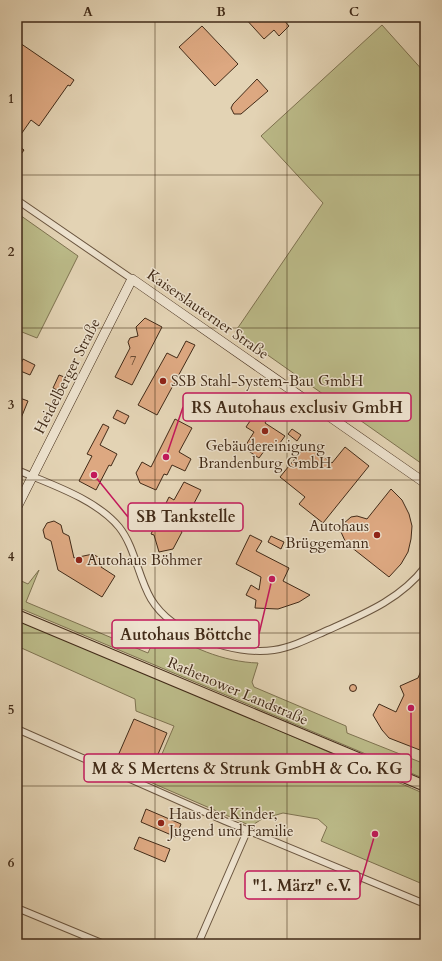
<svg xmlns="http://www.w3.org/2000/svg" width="442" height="961" font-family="Cardo,serif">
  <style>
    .green { fill: #bbba88; stroke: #7e7250 }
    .building { fill: #dda881; stroke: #422b18 }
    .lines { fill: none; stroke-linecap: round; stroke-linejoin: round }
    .street-casing { stroke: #6a553f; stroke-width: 8 }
    .secondary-casing { stroke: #422b18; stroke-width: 10 }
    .primary-casing { stroke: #422b18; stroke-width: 12 }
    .street { stroke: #ede2ce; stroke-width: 6 }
    .secondary { stroke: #ede2ce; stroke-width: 9 }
    .primary { stroke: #e3d3b4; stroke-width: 10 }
    .grid { fill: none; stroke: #422b18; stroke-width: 1; stroke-opacity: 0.55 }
    .poi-dot { fill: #8f2418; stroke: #ede2ce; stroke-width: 1.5 }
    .labels { text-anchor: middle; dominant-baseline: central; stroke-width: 3; stroke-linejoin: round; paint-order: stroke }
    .number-label { font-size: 13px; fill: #694a32 }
    .street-label { font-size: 15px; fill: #422b18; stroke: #ede2ce }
    .poi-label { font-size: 15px; fill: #422b18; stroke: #ede2ce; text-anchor: start }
    .leader { fill: none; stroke: #c2185b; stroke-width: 1.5 }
    .callout-dot { fill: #c2185b; stroke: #ede2ce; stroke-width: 1.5 }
    .callout { fill: #ede2ce; stroke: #c2185b; stroke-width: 1.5 }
    .callout-label { font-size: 16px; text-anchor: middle; font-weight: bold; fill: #422b18 }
    .neatline { fill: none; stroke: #422b18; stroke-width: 1.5 }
    .grid-label { font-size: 13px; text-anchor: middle; font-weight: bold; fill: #422b18 }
  </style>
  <rect width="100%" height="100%" fill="#e3d3b4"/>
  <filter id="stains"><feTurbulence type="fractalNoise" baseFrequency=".005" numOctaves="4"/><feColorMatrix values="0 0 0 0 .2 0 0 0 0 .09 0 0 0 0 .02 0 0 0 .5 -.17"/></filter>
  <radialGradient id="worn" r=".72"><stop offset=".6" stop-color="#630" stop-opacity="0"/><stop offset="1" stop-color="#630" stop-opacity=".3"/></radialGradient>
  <!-- green -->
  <path class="green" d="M382,25L425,73V466L235,332L323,203L261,136Z
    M17,213L78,256L37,338L17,330Z
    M39,570L26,602L148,653L160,626C187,647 224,662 258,663L252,682L254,687L346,726L347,733L425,764V779L17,607V579L28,584Z
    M17,619L145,672L425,794V885L321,841L327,827L318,819L283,813L262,819L251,826L150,782L174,726L136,711L135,699L17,646Z"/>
  <!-- building -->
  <path class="building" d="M244,17H281L289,26L279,36L274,30L264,39Z
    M202,26L238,64L215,86L179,47Z
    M17,41L74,80L70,86L68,85L39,126L31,120L17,140Z
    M257,79L268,91L241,114H234L231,108L233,104Z
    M17,145L24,150L17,160Z
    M145,318L162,327L132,385L115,377L130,348L128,342L130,338L138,336L136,327Z
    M186,341L195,345L157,415L138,405L167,353L177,358Z
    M23,359L35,365L30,375L18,370Z
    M59,375L67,378L61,392L53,388Z
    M17,397L28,401L17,428Z
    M260,406L271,413L265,423L285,436L277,447L270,443L259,458L244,448L254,432L246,427Z
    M117,410L129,416L125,424L113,418Z
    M175,419L192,428L179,452L191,459L185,471L172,465L167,475L164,474L156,490L140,483L136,473L142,462L151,467Z
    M103,424L109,427L100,445L117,454L111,466L109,465L96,490L79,481L92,456L87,454Z
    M292,429L301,435L297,441L288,434Z
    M307,444L332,463L345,447L369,466L323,523L299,504L305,497L280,477Z
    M184,482L201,490L180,530L182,532L173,549L159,552L154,535L151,534L169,497L174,500Z
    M391,489L402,500L409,514L412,526L411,539L408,552L401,564L389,577L346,543L341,532L343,524L351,517L357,516L367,519Z
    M54,521L61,525L63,533L69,536L74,558L93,554L104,561L101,567L115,576L102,597L58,570L51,541L45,538L43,530L47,523Z
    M250,535L262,541L256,551L289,568L283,581L310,595L299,602L278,609L255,608L256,600L246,595L251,585L259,590L261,577L236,564Z
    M271,536L284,542L281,549L268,542Z
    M425,661V752L389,738L382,730L373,715L379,704L396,712L404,695L400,686L418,678Z
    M349.5 688a3.5 3.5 0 1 1 7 0a3.5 3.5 0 1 1-7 0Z
    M134,719L167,733L153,766L129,757L127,763L117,758Z
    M146,809L181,824L176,837L141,822Z
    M139,837L170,849L165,862L134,849Z"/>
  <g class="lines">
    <defs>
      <path id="street" d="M17,200L132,279
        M17,470C50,484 96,499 119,527C135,547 138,577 151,599C172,634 234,656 274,650C293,647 310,638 328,630C364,614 401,599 425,567
        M17,729L225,821L425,904
        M17,908L104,944
        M198,944L248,829"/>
      <path id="secondary" d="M17,507L132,279L425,483"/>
      <path id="primary" d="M17,615L425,786"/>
    </defs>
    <!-- street casing -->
    <use href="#street" class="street-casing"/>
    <!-- secondary casing -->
    <use href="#secondary" class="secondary-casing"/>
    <!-- primary casing -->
    <use href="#primary" class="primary-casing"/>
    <!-- street -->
    <use href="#street" class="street"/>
    <!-- secondary -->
    <use href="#secondary" class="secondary"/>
    <!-- primary -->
    <use href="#primary" class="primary"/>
  </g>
  <!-- grid -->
  <path class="grid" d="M155,17V944M287,17V944M17,175H425M17,328H425M17,480H425M17,633H425M17,786H425"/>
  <!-- markers -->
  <g class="poi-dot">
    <circle cx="163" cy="381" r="4"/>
    <circle cx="265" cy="431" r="4"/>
    <circle cx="377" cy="535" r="4"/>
    <circle cx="79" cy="560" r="4"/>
    <circle cx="161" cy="823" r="4"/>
  </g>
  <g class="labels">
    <!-- number labels -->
    <g class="number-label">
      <text x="133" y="361">7</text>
    </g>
    <!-- street labels -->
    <g class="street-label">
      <text transform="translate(208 314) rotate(35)">Kaiserslauterner Straße</text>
      <text transform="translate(67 376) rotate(-63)">Heidelberger Straße</text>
      <text transform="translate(238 691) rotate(23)">Rathenower Landstraße</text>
    </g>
    <!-- poi labels -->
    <g class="poi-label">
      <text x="171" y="381">SSB Stahl-System-Bau GmbH</text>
      <text x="265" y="446" text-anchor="middle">Gebäudereinigung<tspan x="265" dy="17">Brandenburg GmbH</tspan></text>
      <text x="369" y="526" text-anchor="end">Autohaus<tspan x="369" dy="17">Brüggemann</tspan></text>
      <text x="87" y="560">Autohaus Böhmer</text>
      <text x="169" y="814">Haus der Kinder,<tspan x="169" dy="17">Jugend und Familie</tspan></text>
    </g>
  </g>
  <!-- callouts -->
  <path class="leader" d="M166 457L183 407M94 475L128 517M272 579L259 634M411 708L411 768M375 834L360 885"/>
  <g class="callout-dot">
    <circle cx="166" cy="457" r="4"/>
    <circle cx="94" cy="475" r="4"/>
    <circle cx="272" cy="579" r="4"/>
    <circle cx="411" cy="708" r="4"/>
    <circle cx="375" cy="834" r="4"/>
  </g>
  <g class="callout">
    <rect x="183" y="393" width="228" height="28" rx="4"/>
    <rect x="128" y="503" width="115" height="28" rx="4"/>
    <rect x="112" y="620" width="147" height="28" rx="4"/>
    <rect x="84" y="754" width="327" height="28" rx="4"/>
    <rect x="245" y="871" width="115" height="28" rx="4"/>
  </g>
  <g class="callout-label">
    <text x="297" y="413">RS Autohaus exclusiv GmbH</text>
    <text x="186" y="522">SB Tankstelle</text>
    <text x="186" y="640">Autohaus Böttche</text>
    <text x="247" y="774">M &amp; S Mertens &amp; Strunk GmbH &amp; Co. KG</text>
    <text x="302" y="891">"1. März" e.V.</text>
  </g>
  <!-- margin -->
  <rect width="442" height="961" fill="none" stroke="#e3d3b4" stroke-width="44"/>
  <rect x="22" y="22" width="398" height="917" class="neatline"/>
  <g class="grid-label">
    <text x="88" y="16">A</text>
    <text x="221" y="16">B</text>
    <text x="354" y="16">C</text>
    <text x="11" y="103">1</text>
    <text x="11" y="256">2</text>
    <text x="11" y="409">3</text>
    <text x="11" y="561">4</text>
    <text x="11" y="714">5</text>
    <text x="11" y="867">6</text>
  </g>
  <rect width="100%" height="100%" filter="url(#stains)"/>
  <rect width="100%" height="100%" fill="url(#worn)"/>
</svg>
